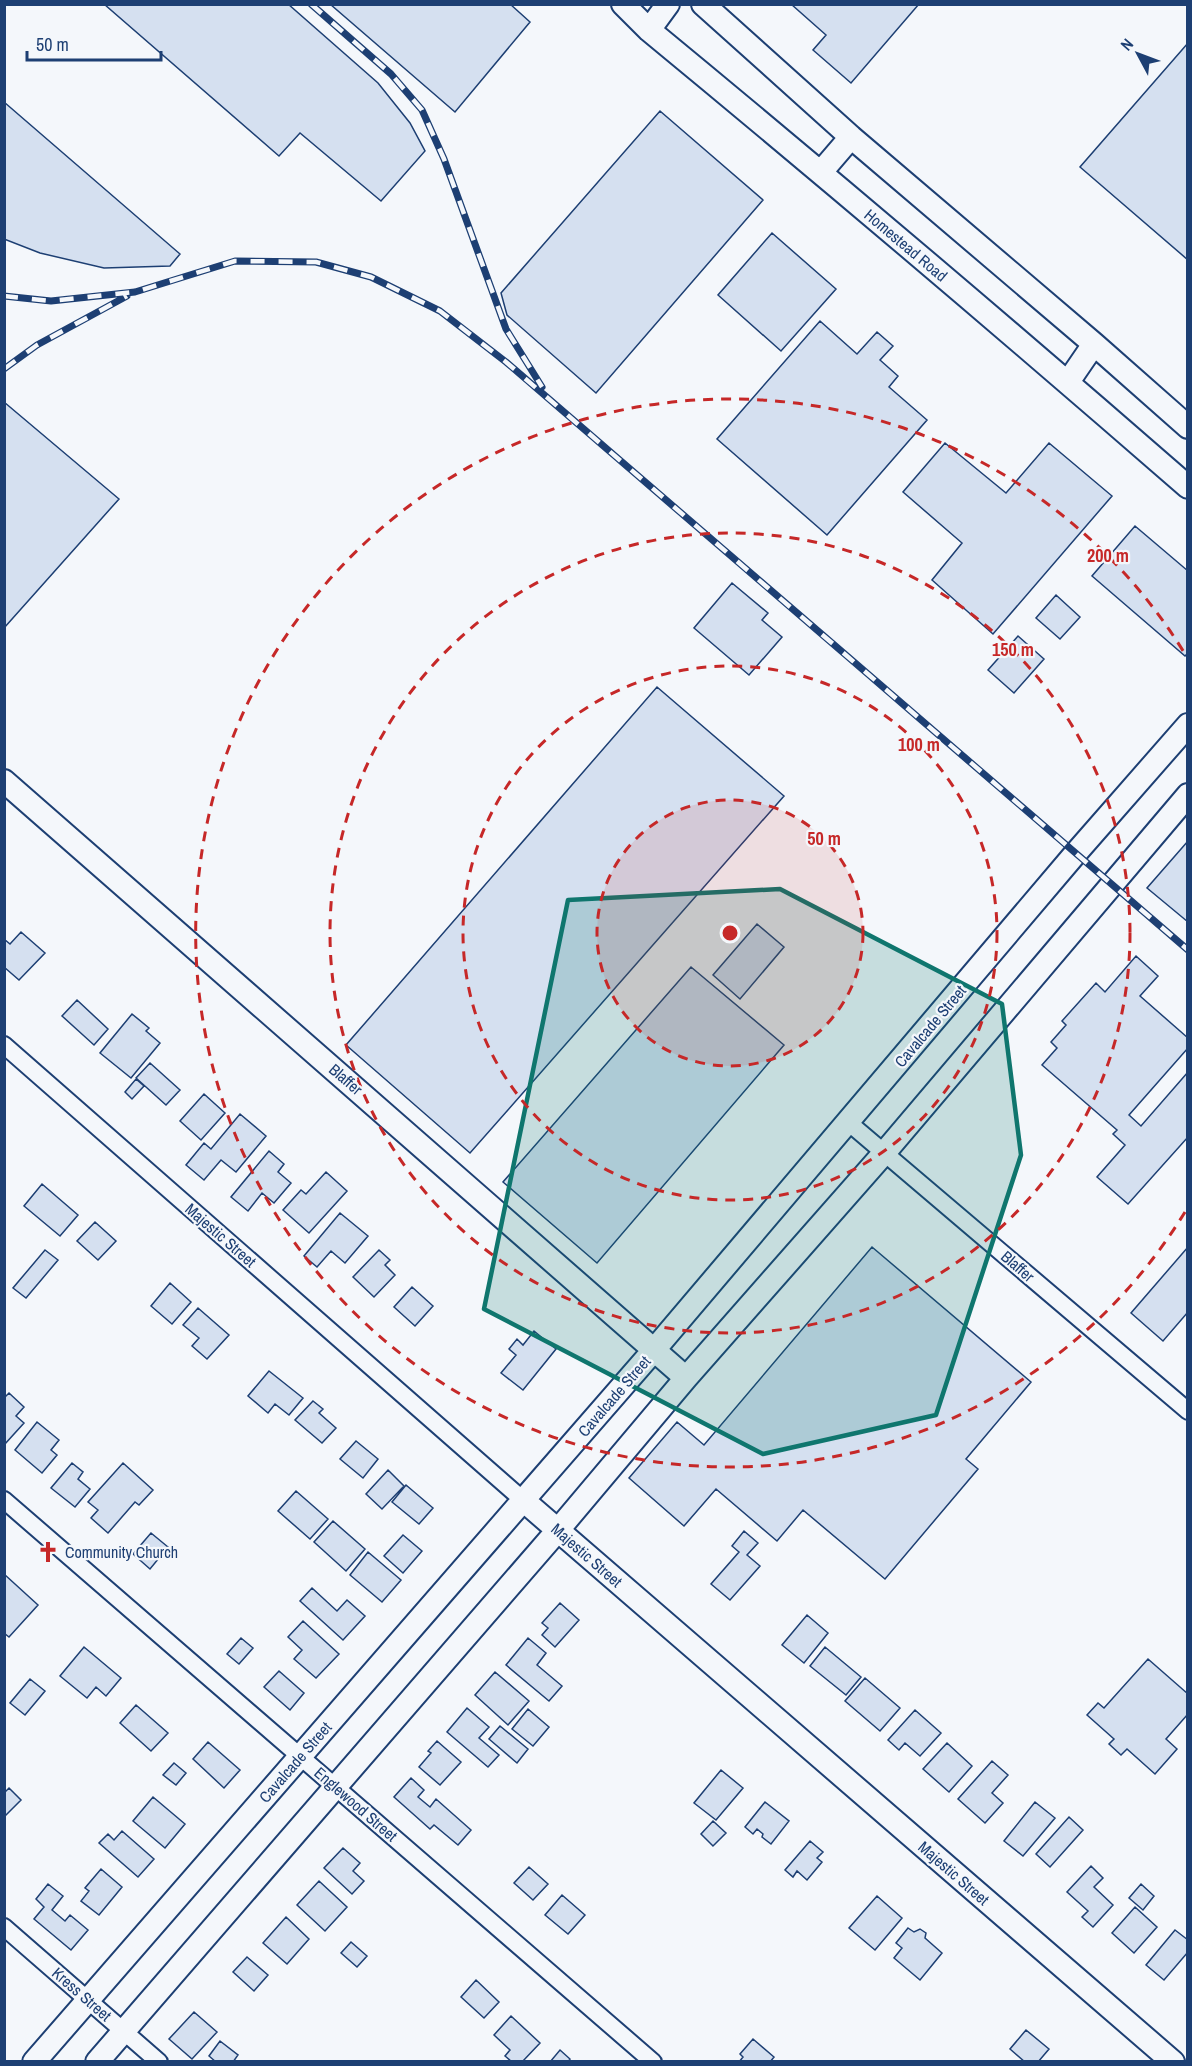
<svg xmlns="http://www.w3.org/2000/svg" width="1192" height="2066" font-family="'Archivo Narrow',sans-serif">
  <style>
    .building { fill: #d5e0f0; stroke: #1d3f73; stroke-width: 1.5 }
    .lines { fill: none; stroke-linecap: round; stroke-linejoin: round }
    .street-casing { stroke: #1d3f73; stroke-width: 20 }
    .secondary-casing { stroke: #1d3f73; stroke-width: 26 }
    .street { stroke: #f4f7fb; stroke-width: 16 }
    .secondary { stroke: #f4f7fb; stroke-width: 22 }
    .rail-casing { stroke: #1d3f73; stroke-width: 7 }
    .rail { stroke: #f4f7fb; stroke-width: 4.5; stroke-dasharray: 14; stroke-linecap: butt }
    .marked { fill: #0f766e; fill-opacity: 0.2; stroke: #0f766e; stroke-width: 4.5; stroke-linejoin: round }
    .ring { fill: none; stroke: #c62828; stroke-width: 3; stroke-dasharray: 10 8 }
    .labels { text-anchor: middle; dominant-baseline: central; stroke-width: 4.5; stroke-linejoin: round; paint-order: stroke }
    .street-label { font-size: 16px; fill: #1d3f73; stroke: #f4f7fb }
    .poi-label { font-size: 16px; fill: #1d3f73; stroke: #f4f7fb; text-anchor: start }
    .centre { fill: #c62828; stroke: #f4f7fb; stroke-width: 3 }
    .ring-label { font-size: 18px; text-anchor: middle; font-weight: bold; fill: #c62828; stroke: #f4f7fb; stroke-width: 4.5; stroke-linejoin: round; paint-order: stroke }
  </style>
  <rect width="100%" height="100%" fill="#f4f7fb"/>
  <!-- building -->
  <path class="building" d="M104,4H288L378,83L410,123L425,151L381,201L300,133L279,156Z
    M330,4H510L530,22L455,112Z
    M791,4H919L851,83L813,50L826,35Z
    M1188,43V260L1080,167Z
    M4,102L180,254L170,266L104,268L40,253L4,239Z
    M660,111L763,200L596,393L507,315L501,293Z
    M772,233L836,289L781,351L718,295Z
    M820,321L857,354L877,332L893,346L880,360L898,376L889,387L927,420L827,535L717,439Z
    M4,402L119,499L4,628Z
    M945,443L1006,493L1049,443L1112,496L993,634L932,580L962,543L903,492Z
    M1135,526L1188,571V653L1185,656L1092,576Z
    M732,583L768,613L762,620L782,637L749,675L694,628Z
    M1056,595L1080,617L1060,639L1036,618Z
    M1018,636L1044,659L1014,693L988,670Z
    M657,687L784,796L470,1153L346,1045Z
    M1188,841V922L1147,888Z
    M757,924L784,947L740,999L713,975Z
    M21,932L45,953L19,980L4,967V939L10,944Z
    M1136,956L1158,976L1140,996L1188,1038V1048L1129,1115L1141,1126L1188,1072V1137L1128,1204L1097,1177L1125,1145L1113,1134L1117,1130L1042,1065L1057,1048L1051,1042L1066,1025L1062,1021L1096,983L1105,992Z
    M691,967L784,1045L597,1263L503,1182Z
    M77,1000L108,1029L94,1045L62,1016Z
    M132,1014L149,1028L146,1031L160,1043L131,1078L100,1053Z
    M150,1063L180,1090L166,1105L136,1078Z
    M136,1079L144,1086L132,1099L125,1092Z
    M204,1094L225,1113L201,1140L180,1121Z
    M240,1114L266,1136L236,1172L221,1160L204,1180L186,1165L204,1143L211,1149Z
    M269,1151L284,1164L278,1172L291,1183L274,1203L262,1193L248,1211L231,1197Z
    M326,1172L347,1191L309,1233L283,1210L301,1190L306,1194Z
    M42,1184L78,1215L60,1236L24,1206Z
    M340,1213L368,1236L345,1263L331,1251L317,1267L304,1256Z
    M95,1222L116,1241L98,1260L77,1241Z
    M872,1247L1031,1382L966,1459L978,1469L885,1579L803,1510L777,1541L716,1489L684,1526L629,1478L677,1422L704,1445Z
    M1188,1247V1312L1163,1341L1131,1313Z
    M45,1250L58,1260L26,1298L13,1288Z
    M379,1250L390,1260L385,1265L395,1275L374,1297L353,1277Z
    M170,1283L191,1302L172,1324L151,1306Z
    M412,1287L433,1306L415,1326L394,1307Z
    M198,1308L229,1335L207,1359L192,1346L199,1338L183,1325Z
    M534,1331L556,1349L523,1390L501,1373L516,1355L509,1349L517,1339L523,1345Z
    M269,1371L303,1398L289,1415L275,1404L268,1413L248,1396Z
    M9,1393L24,1407L16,1416L24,1423L4,1445V1398Z
    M313,1401L323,1409L319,1413L336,1428L322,1443L295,1420Z
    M37,1422L59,1440L51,1450L57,1455L42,1473L15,1450Z
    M356,1441L378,1459L363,1478L340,1459Z
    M72,1463L83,1472L78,1479L90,1489L75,1507L51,1488Z
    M123,1463L153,1490L139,1505L135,1502L108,1533L91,1518L98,1510L88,1502Z
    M388,1470L404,1486L382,1509L366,1494Z
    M406,1485L433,1508L419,1524L392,1502Z
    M296,1491L328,1519L310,1539L278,1511Z
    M333,1521L365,1549L346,1571L314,1542Z
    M744,1531L758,1543L747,1555L760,1566L730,1600L711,1584L739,1552L732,1546Z
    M151,1533L168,1547L150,1569L133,1554Z
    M403,1535L422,1551L403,1573L384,1556Z
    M368,1552L401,1580L382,1602L350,1575Z
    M4,1574L38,1605L9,1637L4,1633Z
    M312,1588L337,1611L347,1600L365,1616L343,1640L300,1601Z
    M560,1603L579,1620L555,1647L542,1635L548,1628L542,1623Z
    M807,1615L828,1633L804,1663L782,1645Z
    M303,1621L339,1654L316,1678L294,1659L302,1650L288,1637Z
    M241,1638L253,1648L239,1664L227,1654Z
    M528,1638L546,1653L537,1665L562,1686L549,1701L506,1665Z
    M84,1647L121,1678L106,1696L96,1687L87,1698L60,1676Z
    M825,1647L861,1677L846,1695L810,1666Z
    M1148,1659L1188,1694V1714L1166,1739L1177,1749L1155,1774L1127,1749L1121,1755L1109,1744L1114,1739L1087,1715L1098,1703L1104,1708Z
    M279,1671L304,1693L290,1710L264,1687Z
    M495,1672L529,1701L508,1725L475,1695Z
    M865,1678L900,1708L880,1731L845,1701Z
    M30,1679L45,1691L25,1715L10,1703Z
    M136,1705L168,1733L151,1751L120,1723Z
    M467,1708L489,1727L479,1738L499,1755L488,1767L447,1732Z
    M528,1709L549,1727L533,1746L512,1729Z
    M915,1710L941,1733L920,1756L905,1743L899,1750L888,1740Z
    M500,1726L528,1749L517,1763L489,1739Z
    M437,1741L461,1762L440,1785L419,1767L431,1753L428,1751Z
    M208,1742L240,1770L224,1788L193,1759Z
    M947,1743L972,1766L949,1792L923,1769Z
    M992,1761L1008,1775L992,1793L1003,1803L985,1823L958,1799Z
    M174,1763L186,1773L176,1785L163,1775Z
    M721,1770L743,1788L716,1820L694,1803Z
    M411,1778L424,1790L418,1797L430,1807L436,1799L471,1830L458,1845L434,1825L430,1829L394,1797Z
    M9,1788L21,1800L4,1817V1793Z
    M153,1797L185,1824L165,1848L133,1821Z
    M765,1802L789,1821L771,1844L762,1837L763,1834L757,1829L753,1834L745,1827Z
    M1035,1802L1055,1818L1023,1856L1004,1841Z
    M1069,1817L1083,1830L1050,1867L1036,1854Z
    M713,1821L726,1833L713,1846L701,1834Z
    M122,1831L154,1859L138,1877L99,1843L108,1834L114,1840Z
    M810,1841L823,1852L817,1858L822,1862L807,1880L797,1871L793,1877L785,1870Z
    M343,1848L360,1863L353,1871L364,1881L352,1894L324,1868Z
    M1091,1866L1103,1878L1094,1887L1113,1905L1093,1927L1082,1917L1088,1911L1067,1892Z
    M529,1867L548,1884L533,1900L514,1883Z
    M101,1869L122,1887L99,1915L81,1901L89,1891L85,1888Z
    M319,1881L347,1907L325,1931L297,1905Z
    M48,1884L63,1896L52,1910L65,1921L70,1915L88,1930L71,1950L34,1919L44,1907L36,1899Z
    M1141,1884L1154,1896L1143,1910L1129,1898Z
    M562,1895L585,1915L568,1934L545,1915Z
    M877,1896L902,1918L875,1950L849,1928Z
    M1135,1907L1157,1927L1134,1953L1112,1933Z
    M286,1917L309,1939L287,1964L263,1943Z
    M908,1928L914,1932L920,1929L926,1933L925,1938L942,1953L920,1980L894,1958L902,1948L896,1943Z
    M1175,1930L1188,1940V1952L1164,1980L1146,1965Z
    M351,1942L367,1956L357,1967L341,1953Z
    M247,1957L268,1975L254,1991L233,1972Z
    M476,1980L499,2002L484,2018L461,1997Z
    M194,2012L217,2032L192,2059L169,2039Z
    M511,2016L540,2043L522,2062H512L505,2056L510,2050L494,2035Z
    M1026,2030L1049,2049L1038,2062H1025L1010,2049Z
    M753,2039L774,2057L770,2062H739L743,2057L740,2054Z
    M220,2041L238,2055L233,2062H216L209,2056Z
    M560,2050L570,2059L568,2062H550Z"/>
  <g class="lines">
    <defs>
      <path id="street" d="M4,1045L523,1500
        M848,1122L1188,1411
        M4,1500L653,2062
        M4,1927L159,2062"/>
      <path id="secondary" d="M623,4L649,30C831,180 1010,332 1188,487
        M703,4L851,137L1094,344L1188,427
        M649,30L668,4
        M821,172L851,137
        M1068,382L1094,344
        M4,781L686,1378
        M523,1500L1173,2062
        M34,2062L654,1350L1075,854L1188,725
        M97,2062L558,1530L686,1378L885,1152L1188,795"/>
    </defs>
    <!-- street casing -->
    <use href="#street" class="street-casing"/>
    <!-- secondary casing -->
    <use href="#secondary" class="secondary-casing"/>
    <!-- street -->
    <use href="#street" class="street"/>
    <!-- secondary -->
    <use href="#secondary" class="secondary"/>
    <defs>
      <path id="rail" d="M311,4L391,74L422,110L444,159L506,329L542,387
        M4,296L51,301L135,292L235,261L316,262L371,277L440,311L506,362L1188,950
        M4,369L37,345L127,296"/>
    </defs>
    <!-- rail casing -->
    <use href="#rail" class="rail-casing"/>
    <!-- rail -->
    <use href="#rail" class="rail"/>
  </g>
  <!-- marked area -->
  <path class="marked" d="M780,889L1002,1004L1021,1155L936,1415L763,1454L484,1309L568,900Z"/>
  <!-- distance rings -->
  <circle cx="730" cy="933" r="133" fill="#c62828" fill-opacity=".12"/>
  <g class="ring">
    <circle cx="730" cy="933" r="133"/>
    <circle cx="730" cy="933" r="267"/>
    <circle cx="730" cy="933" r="400"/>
    <path d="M1185 1212A534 534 0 1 1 1185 654"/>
  </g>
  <!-- icons -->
  <defs>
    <symbol id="church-bare" viewBox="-9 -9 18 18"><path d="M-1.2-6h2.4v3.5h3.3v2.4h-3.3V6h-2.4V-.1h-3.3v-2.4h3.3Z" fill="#c62828" stroke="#f4f7fb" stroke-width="2.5" paint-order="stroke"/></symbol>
  </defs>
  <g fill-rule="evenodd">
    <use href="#church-bare" x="33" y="1537" width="30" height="30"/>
  </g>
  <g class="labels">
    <!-- street labels -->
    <g class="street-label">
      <text transform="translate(906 245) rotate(40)">Homestead Road</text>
      <text transform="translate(930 1026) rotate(-50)">Cavalcade Street</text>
      <text transform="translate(346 1079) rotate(41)">Blaffer</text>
      <text transform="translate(221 1235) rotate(41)">Majestic Street</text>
      <text transform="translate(1018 1266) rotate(41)">Blaffer</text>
      <text transform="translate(614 1396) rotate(-49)">Cavalcade Street</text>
      <text transform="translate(587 1555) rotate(41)">Majestic Street</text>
      <text transform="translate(295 1762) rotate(-49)">Cavalcade Street</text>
      <text transform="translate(356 1804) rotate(41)">Englewood Street</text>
      <text transform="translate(954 1873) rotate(41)">Majestic Street</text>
      <text transform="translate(82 1994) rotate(41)">Kress Street</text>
    </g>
    <!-- poi labels -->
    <g class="poi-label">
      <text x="65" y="1552">Community Church</text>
    </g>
  </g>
  <circle cx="730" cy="933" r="9" class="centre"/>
  <g class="ring-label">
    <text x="1108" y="562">200 m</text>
    <text x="1013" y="656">150 m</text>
    <text x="919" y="751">100 m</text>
    <text x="824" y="845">50 m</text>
  </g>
  <!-- border -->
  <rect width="1192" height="2066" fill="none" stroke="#1d3f73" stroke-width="12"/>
  <!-- north arrow -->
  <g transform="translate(1138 54) rotate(311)" stroke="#f4f7fb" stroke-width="4.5" paint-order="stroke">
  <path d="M0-4.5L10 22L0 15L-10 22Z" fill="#1d3f73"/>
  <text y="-9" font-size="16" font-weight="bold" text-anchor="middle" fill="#1d3f73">N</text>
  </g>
  <!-- scale -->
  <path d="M27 51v9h134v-9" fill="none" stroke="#1d3f73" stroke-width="3"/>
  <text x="36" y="51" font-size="18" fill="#1d3f73" stroke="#f4f7fb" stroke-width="4.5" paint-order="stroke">50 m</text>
</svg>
